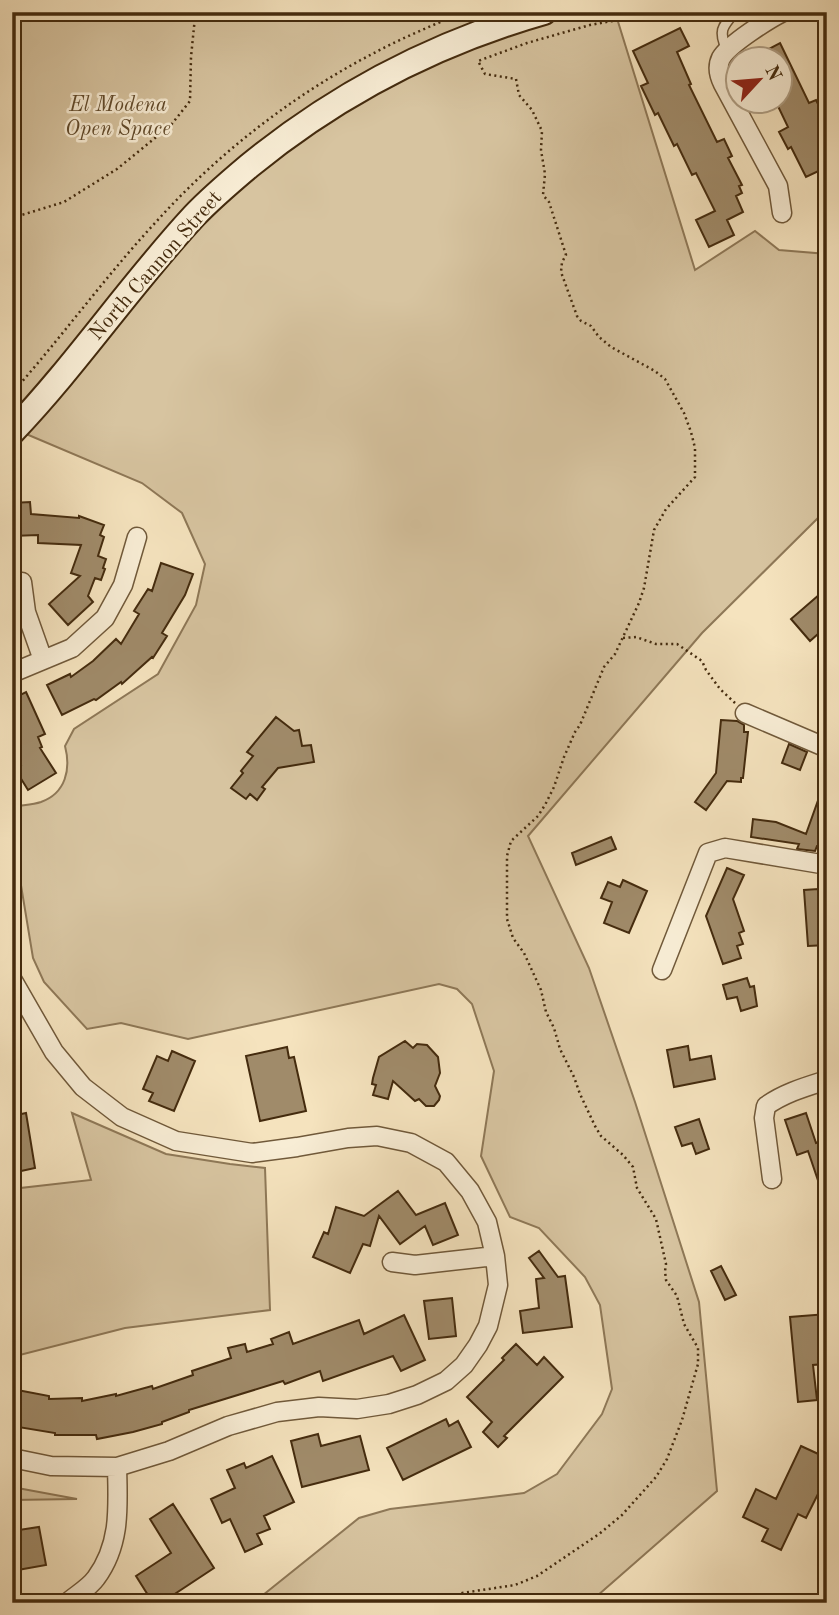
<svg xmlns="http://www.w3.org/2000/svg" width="839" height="1615" font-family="'Old Standard TT',serif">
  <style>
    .green { fill: #d7c4a0; stroke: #8e7857; stroke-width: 2 }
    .building { fill: #a08b6a; stroke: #442b0e; stroke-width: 2 }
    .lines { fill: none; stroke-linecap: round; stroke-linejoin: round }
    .service-casing { stroke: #70593a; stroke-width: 12 }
    .minor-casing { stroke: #70593a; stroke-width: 21 }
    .secondary-casing { stroke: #442b0e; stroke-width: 28 }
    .path { stroke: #442b0e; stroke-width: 2.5; stroke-dasharray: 2 3.5; stroke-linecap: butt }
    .service { stroke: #f8edd5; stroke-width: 9 }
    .minor { stroke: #f8edd5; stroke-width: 18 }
    .secondary { stroke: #f8edd5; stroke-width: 24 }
    .labels { text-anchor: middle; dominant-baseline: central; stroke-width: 5; stroke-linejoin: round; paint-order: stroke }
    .park-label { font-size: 21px; font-style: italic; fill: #614a2b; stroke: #f8edd5 }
    .street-label { font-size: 21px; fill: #442b0e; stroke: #f8edd5 }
  </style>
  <rect width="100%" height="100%" fill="#f5e3be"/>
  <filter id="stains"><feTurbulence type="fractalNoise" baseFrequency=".00286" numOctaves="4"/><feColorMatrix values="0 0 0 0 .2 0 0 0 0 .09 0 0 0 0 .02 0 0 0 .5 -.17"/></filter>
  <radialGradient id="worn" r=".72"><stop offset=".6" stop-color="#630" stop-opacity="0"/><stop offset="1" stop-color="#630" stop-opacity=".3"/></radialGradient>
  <!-- green -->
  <path class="green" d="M12,12H615L695,270L755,231L779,250L827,254V509L702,633L528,836L589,968L635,1102L699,1302L717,1491L589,1603H253L359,1518L390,1509L524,1493L557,1474L602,1414L612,1389L600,1305L585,1277L539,1228L510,1217L481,1156L494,1071L472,1004L457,989L439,984L188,1039L121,1023L87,1029L44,982L33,958L12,831V807C21,805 32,805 41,802C66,793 71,769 65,746L74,729L158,674L196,605L205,564L182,513L142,483L12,428Z
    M72,1113L166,1154L230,1164L265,1168L270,1310L125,1328L12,1357V1189L91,1180Z
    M12,1487L77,1499L12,1500Z"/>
  <!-- building -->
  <path class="building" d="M680,28L689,46L677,52L691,84L689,85L717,142L724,139L732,156L728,158L742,185L739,186L742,193L736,196L743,212L727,220L734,235L709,247L696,220L715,211L696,173L692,175L677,144L674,146L658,113L655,115L641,86L648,83L633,51Z
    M780,43L809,103L816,100L827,122V167L806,177L791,147L788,149L779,132L788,127L776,102H780V60H748Z
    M30,502L31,514L79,518V516L104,525L100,535L104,537L98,556L106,559L103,568L105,569L101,580L95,578L88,596L93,602L68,625L49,604L80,576L71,573L81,545L38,543V535L12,536V503Z
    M161,563L193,574L185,595L162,633L167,636L153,658L152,657L122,684L121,682L96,700L94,699L62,715L47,685L70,674L71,677L93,661L116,639L121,644L139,614L134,611L148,589L152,591Z
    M827,588V626L810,641L791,619Z
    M26,692L45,734L38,737L42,747L40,748L56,773L28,790L15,769L21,765L12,746V699Z
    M276,717L294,731L299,730L302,746L311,745L314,762L278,768L262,787L265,789L257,800L250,794L246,799L231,788L243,773L241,771L253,756L247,752Z
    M721,720L737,721L744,725V732H748L743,778H741V782L727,781L706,810L695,802L716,773Z
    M789,744L807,752L800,770L782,763Z
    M825,781L827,782V818L819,838L827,841V847L817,846L815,851L797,849L799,844L751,837L753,819L776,822L806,834Z
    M611,837L616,849L576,865L572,853Z
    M727,868L744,875L733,899L744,931L739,933L743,944L737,946L741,958L723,964L706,916Z
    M623,880L647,891L629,933L604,923L612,902L601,898L608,882L620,887Z
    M818,889L820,911H827V945L808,946L804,890Z
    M747,978L750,987L754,986L757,1006L741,1011L737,997L727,999L723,985Z
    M405,1041L413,1048L417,1044L427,1045L438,1057L440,1073L435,1086L440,1096L439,1100L434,1106H426L419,1099L415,1101L393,1081L388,1099L373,1095L376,1085L372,1084L373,1078L379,1057Z
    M688,1046L690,1060L711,1056L715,1079L674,1087L667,1050Z
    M287,1047L289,1058L294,1057L306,1111L260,1121L246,1056Z
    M172,1051L195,1061L174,1111L149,1101L153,1093L143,1089L157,1056L168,1061Z
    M26,1113L35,1168L12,1173V1116Z
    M806,1113L816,1143L827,1140V1201H825L808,1151L797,1155L785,1120Z
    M699,1119L709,1149L696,1154L692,1143L682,1146L675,1127Z
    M398,1191L416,1215L445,1203L458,1235L433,1245L425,1226L400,1244L379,1216L370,1246L363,1244L350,1273L313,1257L324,1232L328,1234L336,1207L364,1216Z
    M539,1251L558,1277L565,1276L572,1327L523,1333L520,1311L539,1308L536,1279L544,1278L529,1258Z
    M721,1266L736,1295L725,1300L711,1271Z
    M452,1298L456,1336L429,1339L424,1301Z
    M827,1314V1345L822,1346L824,1364L813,1365L817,1400L798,1402L790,1317Z
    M404,1315L425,1360L401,1371L393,1356L323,1381L320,1371L285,1384L283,1381L189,1410V1412L162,1422V1424L133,1432L97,1439L96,1435H55V1433L12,1426V1389L49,1396V1399L82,1398V1401L116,1394V1396L152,1386L153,1389L193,1375L192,1371L231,1358L228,1348L245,1344L247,1352L273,1344L271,1339L289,1332L293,1344L359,1320L364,1334Z
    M516,1344L537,1365L544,1357L563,1377L504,1436L507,1438L498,1447L483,1432L492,1422L467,1397L504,1360L502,1358Z
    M446,1419L449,1426L458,1421L471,1447L403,1480L387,1448Z
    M318,1434L321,1446L360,1436L369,1470L302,1487L291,1441Z
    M801,1446L827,1458V1484L824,1482L806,1518L798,1514L781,1550L762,1541L768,1529L743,1517L756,1489L776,1499Z
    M272,1456L294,1502L264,1516L270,1529L257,1534L262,1544L245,1552L230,1519L222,1523L211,1499L235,1488L227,1470L244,1463L246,1468Z
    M173,1504L214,1568L161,1603H153L136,1576L171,1553L150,1519Z
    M39,1527L46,1565L12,1571V1531Z"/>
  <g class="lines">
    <defs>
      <path id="service" d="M727,50C718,31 722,27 735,12"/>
      <path id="minor" d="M782,213L778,186L723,84C719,76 717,66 721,58C729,44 769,19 783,12
        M22,582L26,612L43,660
        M12,673L72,648L105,618L123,585L137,537
        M745,713L827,748
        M662,970L708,853L725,848L827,865
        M12,979L54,1052L83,1087L122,1117L176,1141L252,1153L297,1147L348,1138L377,1136L411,1143L446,1162L470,1191L487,1222L495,1256L498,1285L488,1326L478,1345L464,1365L446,1381L417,1395L389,1404L357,1409L319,1407L277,1412L228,1426L169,1451L117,1467L51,1466L12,1458
        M772,1179L764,1118L766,1106C784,1093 805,1087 827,1080
        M392,1262L415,1265L495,1256
        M67,1603C76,1595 89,1588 96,1578C121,1544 118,1507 117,1467"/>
      <path id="secondary" d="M12,432C77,364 130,285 194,216C211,198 230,182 249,166C337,94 435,43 544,12"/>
    </defs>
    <!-- service casing -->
    <use href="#service" class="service-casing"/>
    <!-- minor casing -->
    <use href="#minor" class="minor-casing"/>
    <!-- secondary casing -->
    <use href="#secondary" class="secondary-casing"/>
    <!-- path -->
    <path class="path" d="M12,218L64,202L117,169L171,125L190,101L191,57L195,17L197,12
      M12,393C61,338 105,277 155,223C217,154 294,94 376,52C404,37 434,25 463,12
      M623,638L636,637L656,644H677L702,661L706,670L720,689L735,703
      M436,1603L450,1599L462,1593L515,1585L537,1576L599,1534L622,1515L656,1477L667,1459L682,1420L698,1364V1348L684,1324L677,1296L666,1280L665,1271L666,1264L656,1219L637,1188L633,1167L623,1155L601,1136L595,1126L580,1094L574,1077L560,1049L554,1028L546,1012L541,990L524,953L513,938L507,919V856L511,841L538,816L545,805L554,787L564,757L575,732L580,725L604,667L615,654L639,603L644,588L654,530L666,509L695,477V448L691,432L684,413L665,379L655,371L611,347L599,337L591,326L581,321L577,316L561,272L562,262L566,255L549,202L543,195L545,174L541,150L542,131L532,110L519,95L516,79L485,74L478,61L527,43L590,25L662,12"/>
    <!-- service -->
    <use href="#service" class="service"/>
    <!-- minor -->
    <use href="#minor" class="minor"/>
    <!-- secondary -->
    <use href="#secondary" class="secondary"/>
  </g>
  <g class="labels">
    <!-- park labels -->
    <g class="park-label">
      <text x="118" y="105">El Modena<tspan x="118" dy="24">Open Space</tspan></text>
    </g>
    <!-- street labels -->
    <g class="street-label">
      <text transform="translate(156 266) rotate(-49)">North Cannon Street</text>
    </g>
  </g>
  <!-- margin -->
  <rect width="839" height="1615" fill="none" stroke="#f5e3be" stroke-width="42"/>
  <rect x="14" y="14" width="811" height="1587" fill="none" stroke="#442b0e" stroke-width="3.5"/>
  <rect x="21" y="21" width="797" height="1573" fill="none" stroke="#442b0e" stroke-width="2"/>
  <!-- north arrow -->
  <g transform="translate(759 80) rotate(64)"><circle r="33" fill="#f8edd5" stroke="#b09f85" stroke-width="2"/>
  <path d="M0-5L12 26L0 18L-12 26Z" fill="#8f2418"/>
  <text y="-10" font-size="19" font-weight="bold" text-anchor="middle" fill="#442b0e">N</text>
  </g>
  <rect width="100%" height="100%" filter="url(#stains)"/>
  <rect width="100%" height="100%" fill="url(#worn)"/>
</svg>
